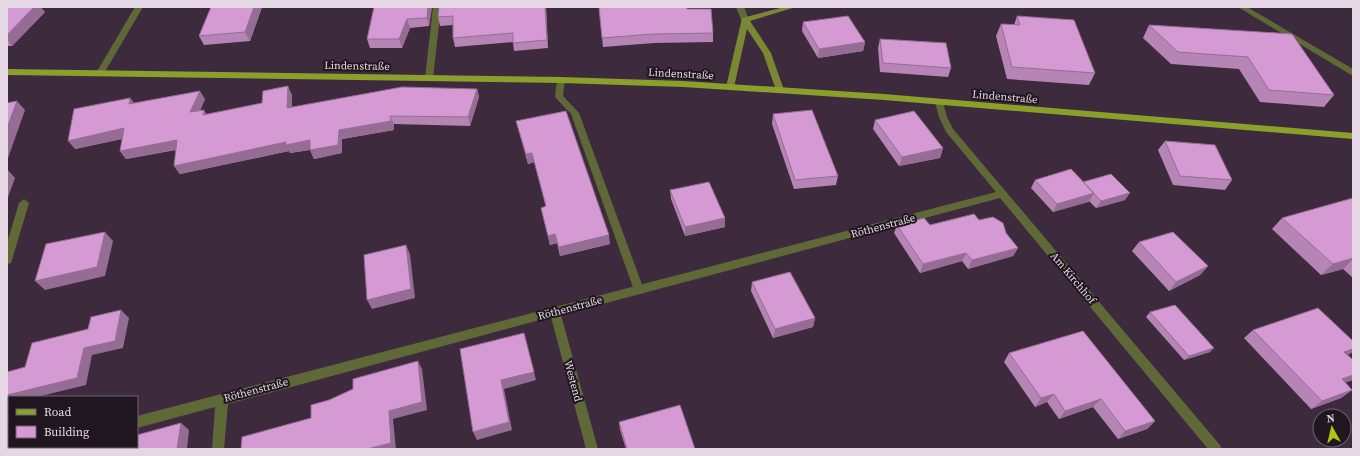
<svg xmlns="http://www.w3.org/2000/svg" width="1360" height="456" font-family="'Source Serif 4',serif">
  <style>
    .lines { fill: none; stroke-linecap: round; stroke-linejoin: round }
    .service { fill: #5f6937; fill-rule: evenodd }
    .minor { fill: #5f6937; fill-rule: evenodd }
    .tertiary { fill: #5f6937; fill-rule: evenodd }
    .secondary { fill: #788833; fill-rule: evenodd }
    .primary { fill: #8b9f2b; fill-rule: evenodd }
    .wall { fill: #b784b6 }
    .shaded-wall { fill: #956c94 }
    .building { fill: #d59ad4; stroke: #956c94 }
    .labels { text-anchor: middle; dominant-baseline: central; stroke-width: 4; stroke-linejoin: round; paint-order: stroke }
    .street-label { font-size: 11px; fill: #e5d8e4; stroke: #1f161f }
  </style>
  <rect width="100%" height="100%" fill="#3d2a3d"/>
  <g class="lines">
    <!-- service -->
    <path class="service" d="M561,77L565,80L563,96L579,113L644,290L643,293L639,294L635,293L634,290L571,114L555,97L557,80Z"/>
    <!-- minor -->
    <path class="minor" d="M135,7H143L103,75H97L96,73Z
      M433,7H441L433,78L429,81L425,78Z
      M1238,7H1247L1353,69V76Z
      M939,99L943,102L947,117L953,129L1220,445L1222,449H1208L1000,198L561,315L598,449H586L551,317L228,404L224,449H212L215,407L137,428V416L996,192L946,132L939,117L935,102Z
      M24,199L29,203L12,260L11,263L7,264V243L19,203Z
      M28,447H47L46,449H27Z"/>
    <!-- tertiary -->
    <path class="tertiary" d="M736,7H744L749,20L748,22H742Z"/>
    <!-- secondary -->
    <path class="secondary" d="M784,7H796L750,21L771,53L784,90L783,92L780,93L776,90L763,53L747,29L734,87L730,90L727,89L726,87L742,18Z"/>
    <!-- primary -->
    <path class="primary" d="M7,69L561,77L683,81L884,94L1353,133V139L884,100L683,87L561,83L7,75Z"/>
  </g>
  <!-- wall -->
  <path class="wall" d="M7,7L45,12L12,46H7Z
    M211,7H262L250,41L204,45L199,36Z
    M432,7L429,26L410,28L402,48H370L367,39Z
    M546,7L548,48L514,51L513,42L455,47L453,38V25L440,26L438,17Z
    M599,7L687,9L713,33V42L654,43L603,47Z
    M1017,16L1095,73L1089,85L1007,79L996,36L1001,24L1014,25Z
    M803,22L865,42L863,51L818,58L802,31Z
    M1149,25L1292,34L1334,95L1324,107L1260,102L1239,69L1171,64L1143,38Z
    M880,39L951,68L948,77L880,72L878,48Z
    M477,89L479,97L470,126L394,124V130L342,139V153L314,159L310,150L290,153L289,151L180,174L174,166L176,150L126,159L120,151L122,139L75,149L130,98L134,103L205,99L200,110L207,115L262,103L292,95V107Z
    M773,114L838,176L836,185L794,189L772,124Z
    M875,120L943,148L940,158L899,166L873,129Z
    M516,121L610,244L560,256L557,243L550,245L541,208L546,207L534,162L528,164Z
    M1165,141L1232,180L1225,190L1173,185L1158,150Z
    M1035,180L1083,182L1125,200L1096,208L1089,201L1053,212L1031,188Z
    M670,190L725,227L685,236L671,199Z
    M1353,198V278L1343,269L1321,275L1272,229L1282,218Z
    M979,220L1006,233L1018,248L1013,256L968,269L962,261L920,273L894,233L897,225H930Z
    M1139,242L1208,266L1200,275L1169,291L1132,251Z
    M752,282L815,318L813,327L773,338L751,291Z
    M1150,312L1210,352L1184,360L1146,317Z
    M1253,330L1348,355L1353,360V380L1345,382L1352,390L1341,398L1311,409L1244,338Z
    M1009,353L1155,421L1147,429L1118,439L1093,407L1059,419L1047,402L1035,407L1004,362Z
    M619,422L695,449H626L620,430Z"/>
  <!-- shaded-wall -->
  <path class="shaded-wall" d="M34,7H41L45,12L12,46L7,39V35Z
    M254,7H262L250,41L245,32Z
    M428,7H432L429,26L427,18Z
    M545,7H546L548,48L547,40Z
    M407,19L410,28L402,48L399,39Z
    M865,42L863,51L818,58L819,49Z
    M288,86L292,95V117L287,108Z
    M477,89L479,97L470,126L468,117Z
    M200,91L205,99L196,121L190,112Z
    M130,98L136,106L129,104Z
    M17,101L25,110L7,161V128Z
    M204,110L209,118L203,115Z
    M390,116L394,124V130L342,139V153L314,159L310,150L339,130Z
    M124,128L130,137L75,149L68,141Z
    M177,140L183,148L126,159L120,151Z
    M310,140L315,149L290,153L289,151L180,174L174,166L286,142Z
    M943,148L940,158L899,166L902,157Z
    M532,153L534,162L528,164L526,154Z
    M7,169L15,178L7,200Z
    M1094,193L1089,202L1053,212L1057,204Z
    M1130,193L1125,200L1096,208L1101,201Z
    M725,218V227L685,236V227Z
    M105,232L113,241L105,276L45,290L35,281Z
    M555,234L557,243L550,245L548,236Z
    M609,235L610,244L560,256L559,247Z
    M406,245L410,254L415,298L372,309L367,300Z
    M1018,248L1013,256L968,269L972,260Z
    M966,253L962,261L920,273L923,264Z
    M1353,258V259L1343,269L1321,275L1333,264Z
    M1208,266L1200,275L1169,291L1176,282Z
    M121,310L129,318L123,348L92,355L86,385L37,397H9V404L7,403V395L84,348Z
    M815,318L813,327L773,338L775,329Z
    M526,341L536,380L504,389L512,430L477,440L473,432L501,380Z
    M1214,348L1210,352L1184,360L1189,356Z
    M1353,349V352L1348,355L1344,352Z
    M418,361L422,369L427,410L393,419L396,449H367Z
    M1353,375V380L1331,388L1342,379Z
    M1352,390L1341,398L1311,409L1322,401Z
    M1054,394L1047,402L1035,407L1041,398Z
    M1101,399L1093,407L1059,419L1065,411Z
    M1155,421L1147,429L1118,439L1125,431Z
    M181,423L189,430L187,449H177Z"/>
  <!-- building -->
  <path class="building" d="M7,7H34L7,35Z
    M211,7H254L245,32L199,36Z
    M374,7H428L427,18L407,19L399,39H367Z
    M439,7H545L547,40L513,43V33L453,38V16L438,17Z
    M599,7H687V9H711L713,33L653,34L602,38Z
    M848,16L865,42L819,49L803,22Z
    M1017,16L1074,20L1095,73L1012,67L1001,24L1020,25Z
    M1149,25L1292,34L1334,95L1269,90L1248,57L1178,52Z
    M880,39L946,43L951,68L883,63Z
    M288,86L287,108L402,87L477,89L468,117L390,116L391,121L339,130L338,145L310,150V140L286,145V142L174,166L177,140L120,151L124,128L68,141L74,109L130,98L129,104L200,91L190,112L204,110L203,115L262,103L263,91Z
    M17,101L7,128V103Z
    M812,110L838,176L795,180L773,114Z
    M566,111L609,235L559,247L555,234L548,236L541,208L546,206L532,153L526,154L516,121Z
    M914,111L943,148L902,157L875,120Z
    M1165,141L1215,145L1232,180L1180,176Z
    M1071,169L1094,193L1057,204L1035,180Z
    M1111,174L1130,193L1101,201L1083,182Z
    M709,182L725,218L685,227L670,190Z
    M1353,198V258L1333,264L1282,218Z
    M974,214L979,220L993,217L1003,223L1006,233L1018,248L972,260L966,253L923,264L897,225L924,218L930,225Z
    M105,232L97,267L35,281L46,244Z
    M1173,232L1208,266L1176,282L1139,242Z
    M406,245L411,289L367,300L364,255Z
    M790,272L815,318L775,329L752,282Z
    M1175,305L1214,348L1189,356L1150,312Z
    M1318,308L1353,341V349L1344,352L1353,360V375L1342,379L1352,390L1322,401L1253,330Z
    M121,310L115,341L84,348L77,378L7,395V372L25,367L32,343L88,329L91,317Z
    M1083,331L1155,421L1125,431L1101,399L1065,411L1054,394L1041,398L1009,353Z
    M524,333L534,372L501,380L509,422L473,432L460,349Z
    M418,361L422,402L389,411L391,443L367,449H241L242,437L311,418V405L329,400L353,389V379Z
    M680,405L695,449H627L619,422Z
    M181,423L177,449H84L92,447H137V435Z"/>
  <g class="labels">
    <!-- street labels -->
    <g class="street-label">
      <text transform="translate(357 66) rotate(1)">Lindenstraße</text>
      <text transform="translate(681 74) rotate(3)">Lindenstraße</text>
      <text transform="translate(1005 97) rotate(5)">Lindenstraße</text>
      <text transform="translate(883 226) rotate(-15)">Röthenstraße</text>
      <text transform="translate(1073 278) rotate(50)">Am Kirchhof</text>
      <text transform="translate(570 308) rotate(-15)">Röthenstraße</text>
      <text transform="translate(573 381) rotate(75)">Westend</text>
      <text transform="translate(256 390) rotate(-15)">Röthenstraße</text>
    </g>
  </g>
  <!-- border -->
  <rect width="1360" height="456" fill="none" stroke="#e5d8e4" stroke-width="16"/>
  <!-- legend -->
  <rect x="8" y="396" width="130" height="52" fill="#1f161f" stroke="#6e646e"/>
  <rect x="16" y="409" width="20" height="6" fill="#8b9f2b" stroke="#6e646e"/>
  <text x="44" y="416" font-size="12" fill="#e5d8e4">Road</text>
  <rect x="16" y="426" width="20" height="12" fill="#d59ad4" stroke="#6e646e"/>
  <text x="44" y="436" font-size="12" fill="#e5d8e4">Building</text>
  <!-- north arrow -->
  <g transform="translate(1332 428) rotate(352)"><circle r="19" fill="#1f161f" stroke="#6e646e"/>
  <path d="M0-3L7 15L0 10L-7 15Z" fill="#adc610"/>
  <text y="-6" font-size="11" font-weight="bold" text-anchor="middle" fill="#e5d8e4">N</text>
  </g>
</svg>
